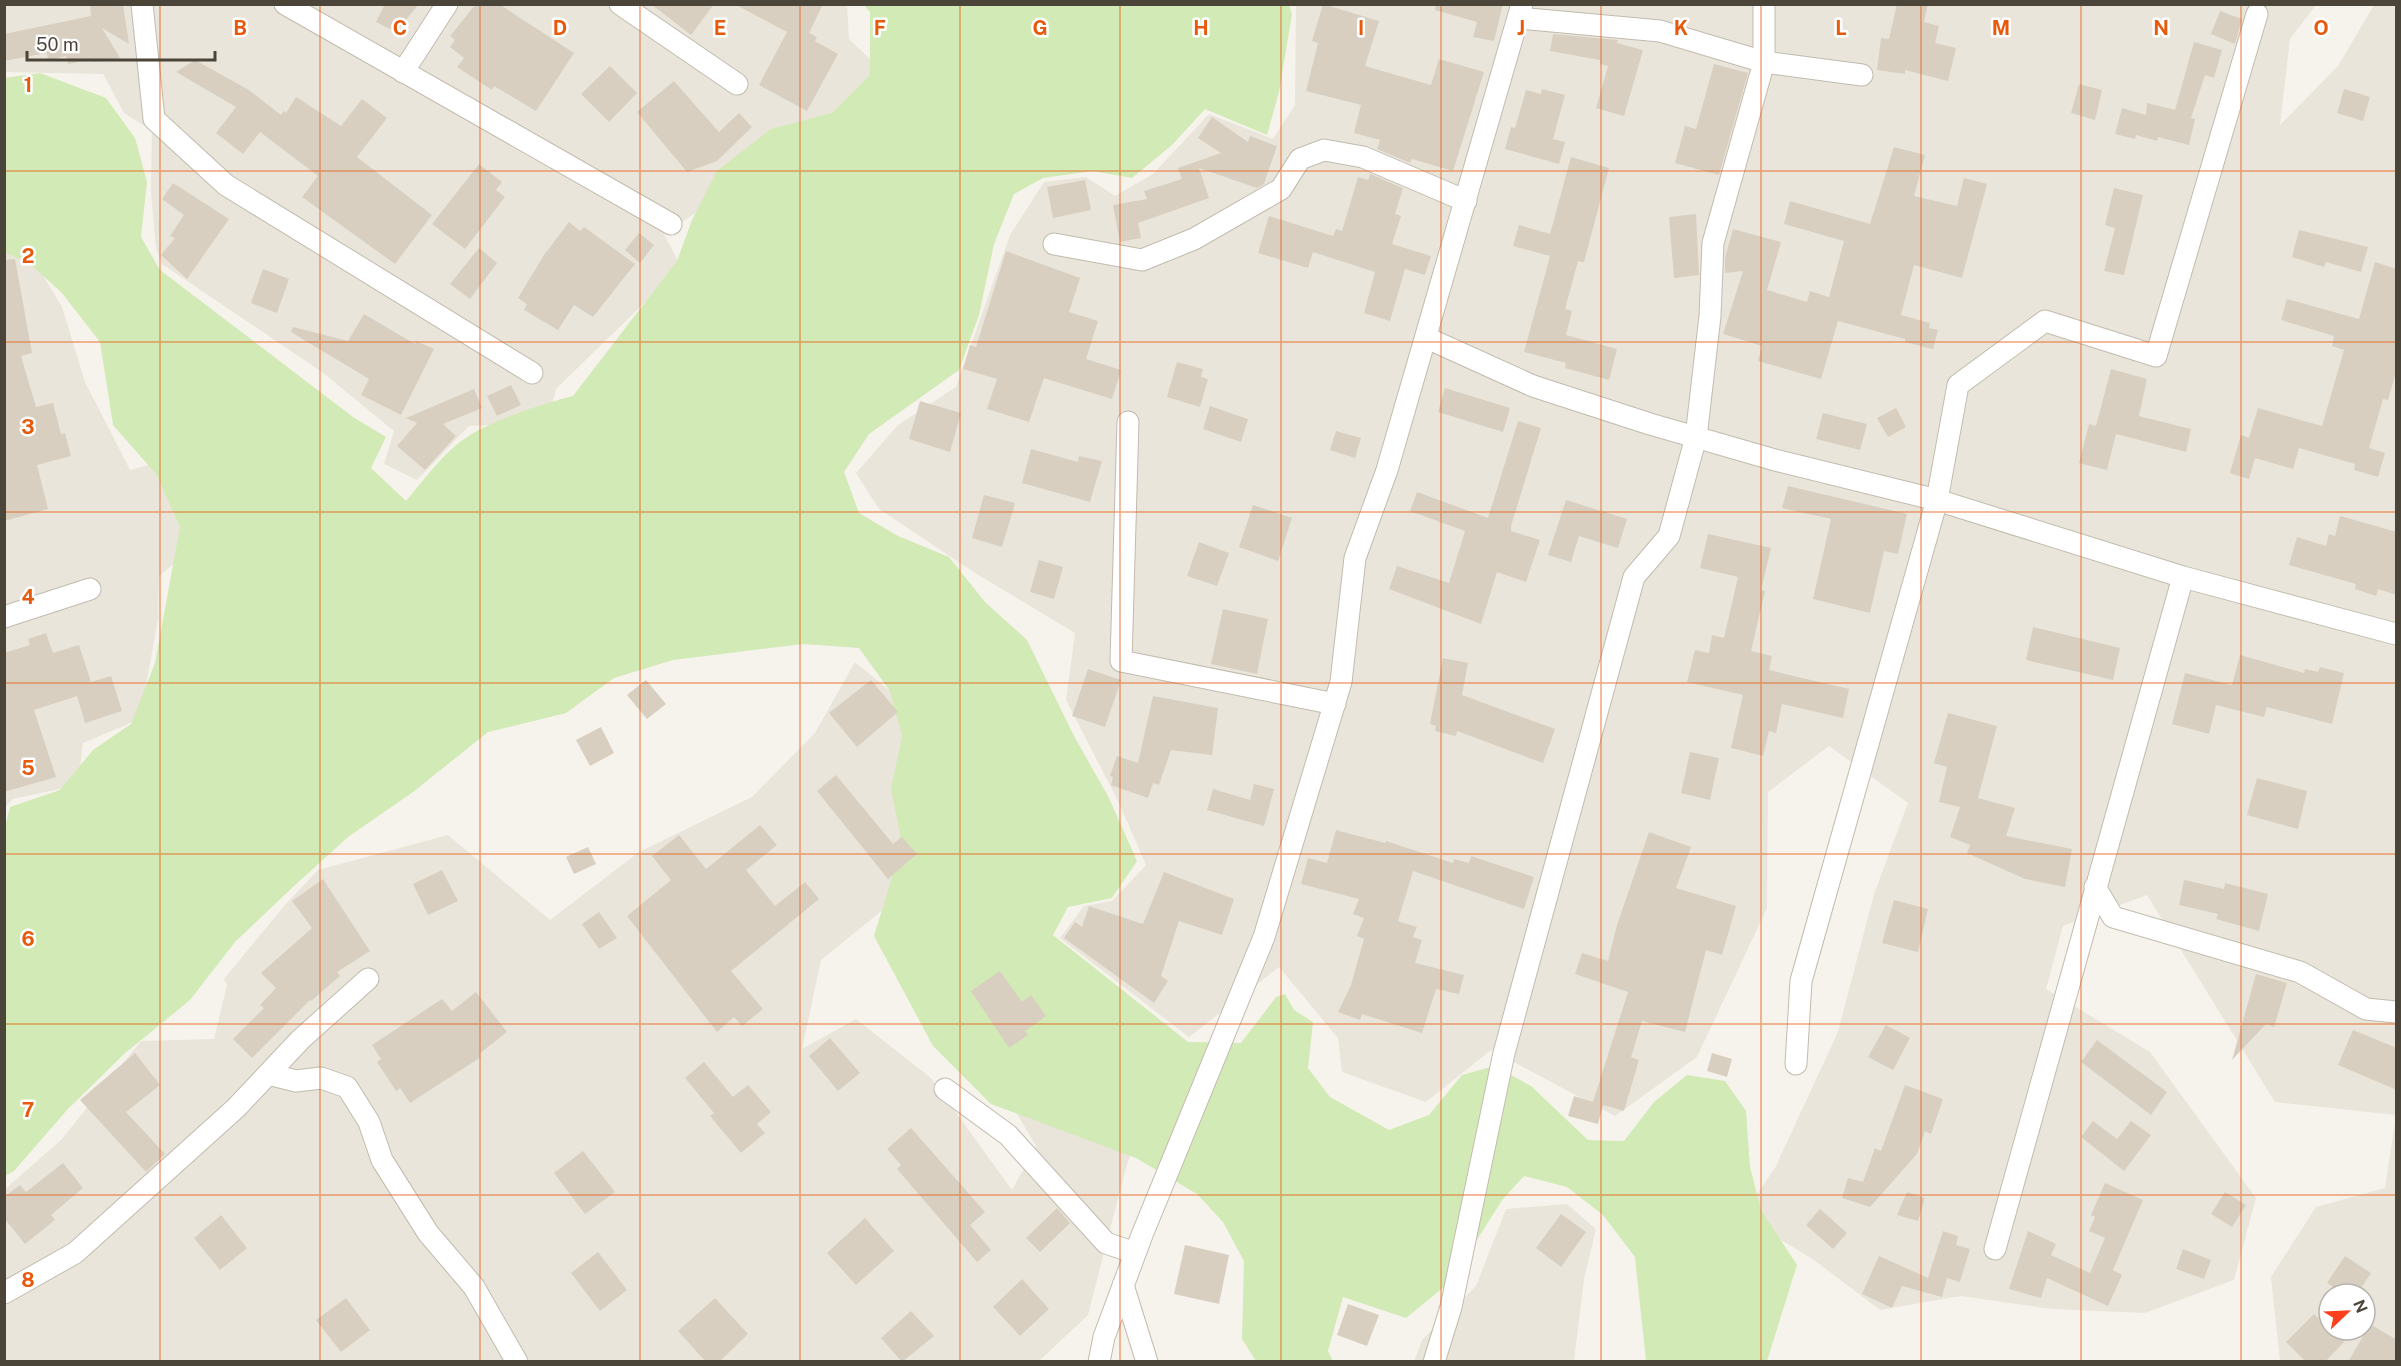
<svg xmlns="http://www.w3.org/2000/svg" width="2401" height="1366" font-family="'Public Sans',sans-serif">
  <style>
    .residential { fill: #eae5da; fill-rule: evenodd }
    .green { fill: #d2eab5 }
    .building { fill: #d8cfc1 }
    .lines { fill: none; stroke-linecap: round; stroke-linejoin: round }
    .street-casing { stroke: #c2bbae; stroke-width: 23 }
    .street { stroke: #fff; stroke-width: 21 }
    .grid { fill: none; stroke: #e8590c; stroke-width: 1.5; stroke-opacity: 0.55 }
    .grid-label { font-size: 20px; text-anchor: middle; font-weight: bold; fill: #e8590c; stroke: #fff; stroke-width: 5; stroke-linejoin: round; paint-order: stroke }
  </style>
  <rect width="100%" height="100%" fill="#f6f3ec"/>
  <!-- residential -->
  <path class="residential" d="M847,4L849,39L893,81L664,234L681,267L556,389L548,422L469,426L417,480L384,464L394,431L322,372L162,264L156,248L151,193L152,131L124,113L103,74L5,72V5Z
    M1296,5H2316L2290,39L2280,125L2338,66L2374,5H2396V1361H2280L2271,1277L2316,1207L2385,1188L2396,1115L2275,1102L2147,895L2063,926L2046,989L2150,1052L2256,1198L2234,1280L2145,1313L2052,1309L1961,1296L1880,1310L1814,1260L1742,1216L1775,1168L1838,1032L1874,894L1908,803L1829,746L1768,792L1767,908L1697,1057L1615,1116L1491,1050L1426,1102L1342,1072L1338,1038L1279,967L1189,1037L1060,938L1084,906L1112,901L1146,865L1119,803L1066,700L1075,633L975,573L879,509L856,473L898,425L956,387L1010,235L1044,182L1086,177L1115,196L1153,174L1209,114L1273,139L1295,105ZM2329,1294H2365V1330H2329Z
    M5,245L29,252L62,307L85,382L130,470L164,461L201,541L159,576L158,619L140,719L83,743L78,785L13,799L5,807Z
    M855,662L902,701L916,883L821,960L802,1049L856,1019L931,1078L1012,1190L1036,1146L949,999L1143,1117L1125,1171L1088,1315L1039,1361H5L4,1190L61,1140L141,1041L214,1039L227,985L224,979L285,905L318,870L448,835L550,920L639,852L752,797L815,733Z
    M1567,1204L1596,1229L1584,1279L1574,1361L1414,1362L1422,1340L1476,1286L1506,1209Z"/>
  <!-- green -->
  <path class="green" d="M864,5H1289L1292,14L1279,92L1267,135L1205,109L1172,145L1132,178L1093,171L1043,178L1014,194L994,244L979,315L959,370L869,434L844,472L859,513L898,536L949,557L985,602L1027,640L1074,736L1109,798L1137,861L1112,898L1068,907L1053,935L1188,1042L1241,1043L1276,997L1285,994L1294,1010L1313,1022L1308,1068L1330,1097L1389,1130L1429,1115L1462,1075L1494,1066L1531,1086L1588,1140L1624,1141L1654,1102L1687,1075L1725,1081L1746,1111L1750,1167L1761,1210L1797,1265L1767,1361H1646L1635,1257L1603,1215L1567,1187L1524,1176L1503,1199L1449,1283L1406,1318L1343,1297L1328,1351L1333,1361H1256L1242,1339L1244,1261L1223,1222L1197,1194L1136,1158L991,1104L933,1046L874,936L891,881L900,834L891,789L902,736L890,691L859,648L803,644L673,660L614,678L566,713L488,732L413,792L348,837L294,886L235,942L190,1000L124,1054L67,1110L14,1171L5,1176L4,831L10,807L60,790L93,750L131,724L155,663L180,527L156,474L113,425L100,342L62,293L31,265L5,252L4,78L40,73L106,98L135,138L147,182L141,237L160,270L353,417L386,437L371,468L406,501C425,479 444,451 470,435C494,420 545,403 573,396L677,261L692,220L717,171L771,129L832,113L870,75V12Z"/>
  <!-- building -->
  <path class="building" d="M90,4H123L129,44L102,28L120,58L93,62V59L68,64L66,56L48,60L47,53L4,61V34L91,16Z
    M385,4H419L396,32L376,22Z
    M476,4H499L574,53L536,111L494,86L492,90L457,67L464,58L450,47L455,40L450,36Z
    M651,4H714L691,35Z
    M734,4H823L809,33L817,37L815,41L838,54L807,111L759,85L787,32Z
    M1323,4L1379,21L1365,66L1431,85L1439,59L1484,72L1453,171L1412,159L1410,163L1377,149L1380,140L1354,133L1361,105L1306,91L1318,43L1312,41Z
    M1436,4H1503L1494,41L1473,37L1477,22L1435,10Z
    M1897,4H1928L1924,22L1939,26L1935,43L1956,48L1948,81L1905,70V74L1877,70L1881,38L1889,39Z
    M2220,11L2242,19L2235,44L2211,34Z
    M1553,34L1618,40L1617,43L1643,50L1624,116L1596,108L1608,66L1600,64V60L1550,51Z
    M2194,42L2222,50L2214,78L2205,75L2191,118L2195,119L2189,145L2158,137L2157,141L2136,135L2135,139L2115,134L2122,108L2146,115L2147,103L2175,110Z
    M195,60L249,90L281,115L284,111L286,113L296,97L341,126L362,99L387,118L357,157L432,215L395,264L302,197L318,176L260,132L243,154L216,133L236,107L176,72Z
    M1714,64L1748,73L1719,175L1675,163L1685,126L1696,129Z
    M610,66L637,93L609,122L581,94Z
    M674,81L719,132L739,113L752,127L717,161L687,172L637,112Z
    M2079,84L2102,90L2095,120L2071,113Z
    M1542,89L1565,95L1553,139L1565,142L1559,164L1505,149L1511,127L1515,128L1526,90L1541,94Z
    M2344,89L2370,97L2363,121L2337,113Z
    M1212,117L1248,142L1250,136L1277,146L1264,184L1257,188L1199,168L1209,198L1138,223L1141,238L1120,242L1113,205L1147,199L1144,191L1182,179L1178,168L1221,153L1198,138Z
    M1894,147L1925,155L1914,196L1957,206L1964,178L1987,184L1962,278L1914,265L1901,315L1930,323L1929,328L1938,330L1933,349L1905,342V339L1838,321L1821,379L1758,361L1762,346L1723,334L1743,271L1725,273V258L1733,229L1781,242L1767,290L1807,302L1810,291L1829,297L1844,241L1784,224L1790,201L1870,224Z
    M1571,157L1609,168L1584,262L1578,261L1565,309L1572,311L1566,335L1617,349L1609,380L1565,368L1566,363L1524,352L1550,256L1513,246L1519,225L1550,234Z
    M479,164L502,182L496,190L505,197L465,249L432,224Z
    M1370,174L1403,188L1395,214L1401,216L1392,244L1431,256L1425,275L1405,269L1390,321L1364,313L1375,272L1313,252L1308,268L1258,253L1269,216L1333,236L1336,229L1342,231L1358,177L1368,180Z
    M1085,180L1091,210L1053,218L1047,187Z
    M173,183L229,219L187,279L161,255L175,238L170,236L184,215L162,199Z
    M2114,188L2143,195L2124,275L2104,271L2115,228L2105,225Z
    M1696,214L1699,275L1674,278L1669,217Z
    M569,222L580,231L584,227L635,264L593,317L574,305L558,330L524,310L527,304L518,298L544,255Z
    M2299,230L2368,247L2361,272L2326,262L2324,267L2292,257Z
    M639,233L654,245L640,263L625,250Z
    M479,248L497,263L470,299L450,284Z
    M1006,251L1080,278L1069,312L1098,321L1086,359L1121,370L1112,399L1044,378L1029,422L987,409L997,379L963,369L970,345L976,347Z
    M15,259L32,353L21,356L36,407L53,403L61,434L65,433L71,456L37,465L48,509L4,521V260Z
    M2375,262L2397,269V369L2388,400L2383,399L2369,448L2385,453L2378,477L2354,470L2355,464L2299,448L2293,469L2255,458L2249,479L2230,473L2241,435L2249,438L2258,408L2322,426L2344,350L2332,346L2334,336L2281,320L2287,299L2359,319Z
    M263,269L289,279L277,313L251,303Z
    M364,314L415,344L416,341L434,349L401,415L361,395L369,379L291,332L293,327L348,341Z
    M1177,362L1203,369L1201,377L1208,379L1200,407L1167,397Z
    M2111,369L2147,379L2139,416L2191,429L2186,452L2116,434L2107,470L2079,463L2089,424L2096,426Z
    M511,385L521,405L497,416L487,396Z
    M1445,388L1510,408L1503,432L1438,412Z
    M474,389L482,408L443,424L456,436L425,470L397,446L417,423L406,418Z
    M920,401L961,413L950,452L909,439Z
    M1210,406L1248,419L1241,442L1203,429Z
    M1896,408L1906,427L1888,437L1877,418Z
    M1823,413L1867,424L1860,450L1816,439Z
    M1518,421L1541,428L1511,526V531L1540,540L1526,582L1497,572L1481,624L1389,589L1397,566L1449,583L1465,531L1410,511L1417,492L1488,518Z
    M1336,431L1361,438L1355,458L1330,450Z
    M1031,449L1078,462L1079,456L1102,461L1090,502L1022,483Z
    M1788,486L1907,514L1898,554L1884,551L1870,613L1813,599L1831,519L1782,508Z
    M984,495L1015,503L1002,547L972,538Z
    M1566,500L1627,519L1618,548L1579,536L1571,562L1548,555Z
    M1253,505L1292,518L1278,561L1239,547Z
    M2340,516L2397,532V595L2378,589L2376,596L2355,589L2356,584L2289,565L2297,537L2326,546L2329,534L2335,536Z
    M1708,534L1771,548L1761,590L1765,591L1751,651L1772,656L1769,670L1849,689L1843,718L1782,704L1776,733L1769,731L1763,756L1731,748L1743,695L1687,682L1695,650L1709,653L1712,635L1724,638L1738,577L1700,568Z
    M1199,542L1229,553L1217,586L1187,576Z
    M1039,560L1063,567L1054,599L1030,592Z
    M1223,609L1268,619L1257,674L1211,664Z
    M2033,627L2120,648L2113,680L2026,660Z
    M46,633L53,653L79,645L91,682L111,676L122,711L85,723L77,696L34,710L56,777L4,792V653L30,645L28,639Z
    M2240,655L2304,673L2305,669L2318,672L2320,667L2344,673L2332,724L2267,707L2264,717L2216,705L2209,734L2172,724L2185,673L2232,685Z
    M1443,658L1468,663L1462,695L1555,729L1543,763L1457,731L1456,736L1435,731L1436,726L1430,724Z
    M1088,669L1121,680L1105,727L1072,716Z
    M646,680L666,704L647,719L627,695Z
    M871,680L898,712L857,747L829,713Z
    M1153,696L1218,708L1212,755L1171,750L1159,785L1153,783L1148,798L1111,785L1113,777L1110,776L1117,756L1138,763Z
    M1948,713L1997,726L1978,798L2015,808L2006,836L2072,849L2065,887L2025,879L1967,853L1970,845L1950,837L1960,807L1939,802L1947,767L1934,763Z
    M601,727L614,753L590,766L576,740Z
    M1690,752L1719,758L1710,800L1681,793Z
    M836,775L893,844L902,837L917,854L888,879L817,791Z
    M2257,778L2307,791L2298,829L2247,815Z
    M1254,784L1274,789L1264,826L1207,810L1213,789L1250,800Z
    M760,825L777,845L746,870L775,906L805,882L819,899L731,971L763,1009L742,1026L734,1017L717,1032L627,916L671,880L652,856L679,835L706,869Z
    M1336,830L1385,843L1386,841L1453,863L1454,859L1469,863L1471,856L1534,877L1524,909L1413,871L1398,921L1417,927L1413,937L1422,940L1415,963L1464,975L1459,994L1436,989L1422,1033L1362,1014L1360,1020L1338,1012L1351,985L1364,939L1357,936L1364,918L1353,914L1359,899L1301,884L1308,858L1327,863Z
    M1649,832L1691,847L1676,888L1736,906L1722,955L1706,950L1685,1032L1642,1021L1631,1057L1639,1060L1624,1111L1603,1105L1598,1124L1568,1116L1574,1096L1593,1102L1628,992L1575,974L1582,953L1608,961L1617,925Z
    M588,847L596,864L574,874L566,857Z
    M442,870L458,901L428,915L413,884Z
    M1164,872L1234,899L1222,935L1179,921L1161,976L1168,981L1154,1003L1064,938L1075,922L1082,927L1089,906L1143,924Z
    M323,879L370,951L337,972L340,976L311,1001L310,1000L252,1058L233,1039L264,1008L260,1005L276,988L261,973L312,928L292,901Z
    M2184,880L2224,889L2225,883L2268,894L2259,931L2216,919L2218,914L2179,905Z
    M1894,900L1928,909L1918,952L1882,943Z
    M599,912L617,938L599,949L582,924Z
    M1000,971L1022,1002L1031,995L1046,1016L1025,1031L1028,1035L1009,1048L971,991Z
    M2256,974L2287,983L2274,1027L2266,1024L2232,1060Z
    M476,992L507,1032L479,1054L481,1057L410,1103L400,1088L396,1091L377,1062L381,1059L372,1045L442,999L452,1011Z
    M1886,1025L1910,1038L1893,1070L1868,1057Z
    M2353,1030L2397,1048V1090L2338,1065Z
    M830,1038L860,1073L838,1091L809,1056Z
    M2097,1040L2167,1092L2151,1115L2081,1062Z
    M135,1053L160,1085L126,1112L165,1154L146,1172L80,1100Z
    M1712,1053L1732,1059L1727,1077L1707,1071Z
    M704,1062L733,1097L748,1085L771,1112L757,1124L765,1133L741,1153L710,1116L714,1113L685,1078Z
    M1905,1085L1943,1099L1931,1134L1925,1131L1917,1154L1870,1207L1842,1198L1848,1178L1863,1182L1875,1148L1881,1151Z
    M2093,1121L2117,1139L2131,1121L2151,1135L2124,1171L2081,1137Z
    M911,1128L985,1212L970,1225L991,1250L977,1262L897,1169L901,1165L887,1149Z
    M583,1151L615,1192L585,1214L554,1173Z
    M63,1163L83,1188L51,1215L55,1220L25,1244L4,1218V1197L20,1185L26,1192Z
    M2105,1183L2143,1200L2113,1270L2122,1275L2108,1306L2047,1278L2041,1298L2009,1289L2028,1231L2056,1244L2051,1255L2090,1273L2105,1238L2089,1231L2095,1217L2091,1215Z
    M1907,1192L1925,1198L1918,1221L1897,1215Z
    M2225,1192L2246,1205L2232,1227L2211,1214Z
    M1057,1208L1070,1223L1040,1252L1026,1238Z
    M1820,1209L1847,1233L1833,1249L1806,1225Z
    M1561,1214L1586,1232L1561,1267L1536,1248Z
    M221,1215L247,1248L220,1270L194,1238Z
    M865,1218L894,1251L856,1285L827,1253Z
    M1943,1231L1958,1236L1956,1245L1970,1249L1960,1282L1947,1278L1942,1297L1902,1286L1892,1308L1862,1294L1879,1256L1928,1278Z
    M1185,1245L1229,1255L1219,1304L1174,1294Z
    M2183,1249L2211,1260L2204,1279L2176,1269Z
    M598,1252L627,1290L600,1311L571,1273Z
    M2345,1256L2371,1273L2357,1294H2343L2327,1283Z
    M1022,1279L1049,1309L1020,1336L993,1307Z
    M346,1298L370,1330L341,1352L316,1320Z
    M715,1298L748,1334L719,1362H706L678,1331Z
    M1348,1304L1379,1315L1367,1346L1337,1335Z
    M911,1311L934,1336L902,1362L881,1338Z
    M2314,1314L2344,1342L2325,1362H2306L2286,1342Z
    M2370,1324L2397,1340V1362H2348Z"/>
  <g class="lines">
    <defs>
      <path id="street" d="M142,4L154,119L226,185L532,373
        M285,4L671,224
        M620,4L737,84
        M1518,18L1660,31L1764,62L1862,75
        M403,72L447,4
        M1054,244L1142,260L1194,239L1281,189L1300,159L1324,150L1363,157L1466,201
        M1427,338L1533,386L1650,424L1775,460L1937,500L2183,577L2396,634
        M1128,422L1121,661L1335,704
        M4,617L90,589
        M2095,887L2113,917L2300,972L2366,1009L2396,1012
        M1796,1064L1801,981L1937,500L1958,385L2045,321L2156,356L2257,14
        M268,1074L296,1081L321,1078L347,1087L369,1122L382,1160L428,1233L474,1287L517,1362
        M945,1089L1008,1135L1106,1243L1135,1253
        M1995,1249L2183,577
        M1123,1285L1147,1362
        M4,1293L75,1253L236,1108L301,1039L368,979
        M1099,1362L1104,1337L1142,1235L1264,937L1341,682L1355,558L1387,470L1522,4
        M1434,1362L1451,1307L1504,1053L1634,577L1669,536L1696,437L1710,316L1713,243L1764,62V4"/>
    </defs>
    <!-- street casing -->
    <use href="#street" class="street-casing"/>
    <!-- street -->
    <use href="#street" class="street"/>
  </g>
  <!-- grid -->
  <path class="grid" d="M160,4V1362M320,4V1362M480,4V1362M640,4V1362M800,4V1362M960,4V1362M1120,4V1362M1281,4V1362M1441,4V1362M1601,4V1362M1761,4V1362M1921,4V1362M2081,4V1362M2241,4V1362M4,171H2396M4,342H2396M4,512H2396M4,683H2396M4,854H2396M4,1024H2396M4,1195H2396"/>
  <g class="grid-label">
    <text x="240" y="35">B</text>
    <text x="400" y="35">C</text>
    <text x="560" y="35">D</text>
    <text x="720" y="35">E</text>
    <text x="880" y="35">F</text>
    <text x="1040" y="35">G</text>
    <text x="1201" y="35">H</text>
    <text x="1361" y="35">I</text>
    <text x="1521" y="35">J</text>
    <text x="1681" y="35">K</text>
    <text x="1841" y="35">L</text>
    <text x="2001" y="35">M</text>
    <text x="2161" y="35">N</text>
    <text x="2321" y="35">O</text>
    <text x="28" y="92">1</text>
    <text x="28" y="263">2</text>
    <text x="28" y="434">3</text>
    <text x="28" y="604">4</text>
    <text x="28" y="775">5</text>
    <text x="28" y="946">6</text>
    <text x="28" y="1117">7</text>
    <text x="28" y="1287">8</text>
  </g>
  <!-- border -->
  <rect width="2401" height="1366" fill="none" stroke="#4b4439" stroke-width="12"/>
  <!-- north arrow -->
  <g transform="translate(2347 1312) rotate(67)"><circle r="28" fill="#ffffff" stroke="#b7b4b0" stroke-width="1.5"/>
  <path d="M0-4.5L10 22L0 15L-10 22Z" fill="#fc3f1d"/>
  <text y="-9" font-size="16" font-weight="bold" text-anchor="middle" fill="#4b4439">N</text>
  </g>
  <!-- scale -->
  <path d="M27 51v9h188v-9" fill="none" stroke="#4b4439" stroke-width="3"/>
  <text x="36" y="51" font-size="18" fill="#4b4439" stroke="#ffffff" stroke-width="4.5" paint-order="stroke">50 m</text>
</svg>
